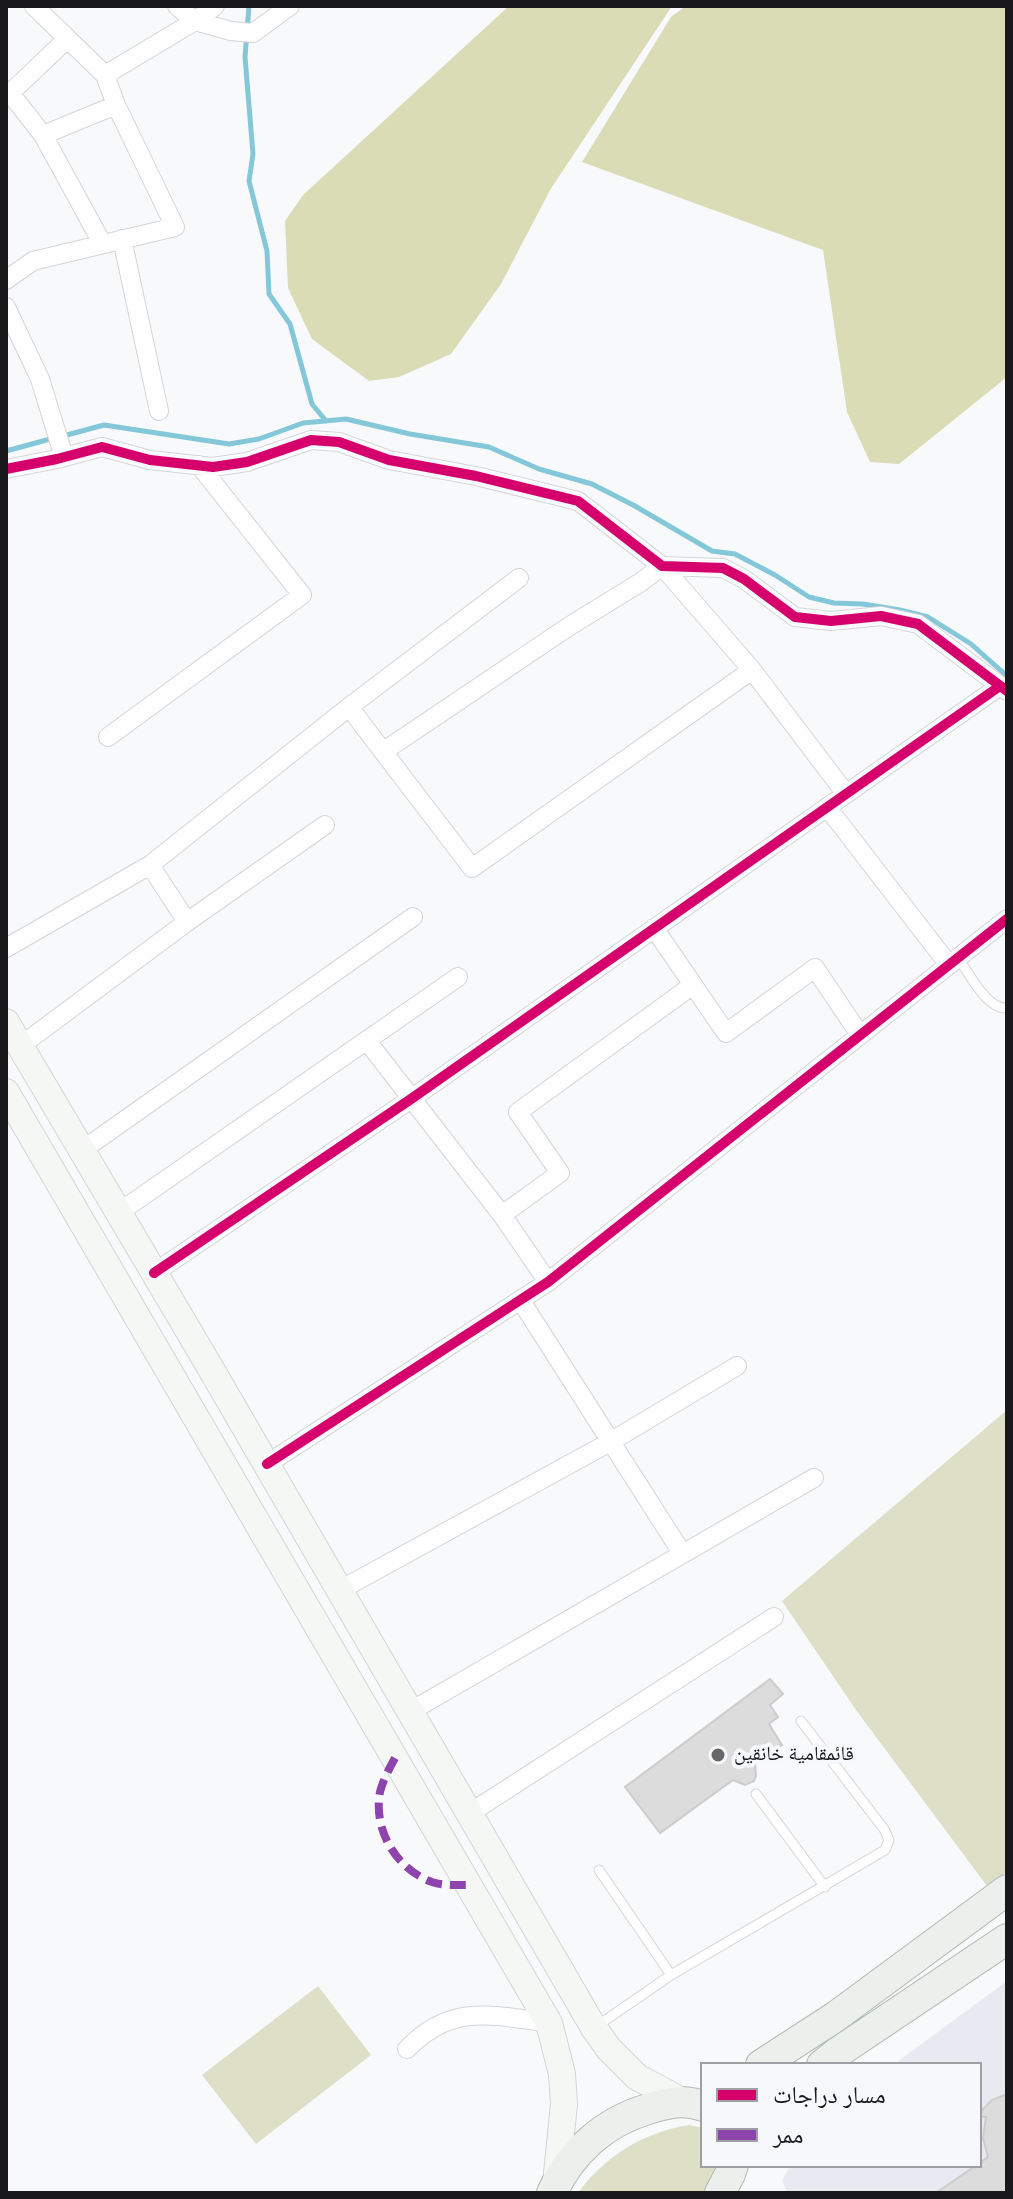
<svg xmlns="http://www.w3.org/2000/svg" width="1013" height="2199" font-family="Overpass,'Noto Naskh Arabic',sans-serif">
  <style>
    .built { fill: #e8eaf1 }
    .green { fill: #dddfc7 }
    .forest { fill: #d9dcb5 }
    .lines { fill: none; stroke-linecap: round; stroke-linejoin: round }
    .stream { stroke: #84c7d9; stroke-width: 5 }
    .building { fill: #dcdcdd; stroke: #cdcccd; stroke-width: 2 }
    .service-casing { stroke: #d4d5d6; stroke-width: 11 }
    .minor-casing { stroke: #d4d5d6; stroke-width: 20 }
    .secondary-casing { stroke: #d4d5d6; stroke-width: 28 }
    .primary-casing { stroke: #b0b8b1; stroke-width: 32 }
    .service { stroke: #fefefe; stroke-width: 9 }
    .minor { stroke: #fefefe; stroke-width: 18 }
    .secondary { stroke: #f5f7f5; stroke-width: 26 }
    .primary { stroke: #ecf0ed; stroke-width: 30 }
    .quiet { stroke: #8e44ad; stroke-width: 8; stroke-dasharray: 16 8; stroke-linecap: butt }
    .cycleway-casing { stroke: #f7f8fc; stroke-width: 15 }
    .cycleway { stroke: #d6006c; stroke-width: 10 }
    .poi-dot { fill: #676769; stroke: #f7f8fc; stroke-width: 3 }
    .labels { text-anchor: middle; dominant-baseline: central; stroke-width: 8; stroke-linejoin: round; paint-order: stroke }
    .poi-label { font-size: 20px; fill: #19191b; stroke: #f7f8fc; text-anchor: start }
  </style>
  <rect width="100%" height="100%" fill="#f8f9fb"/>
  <!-- built -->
  <path class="built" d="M1007,1981V2193H787L782,2180L791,2165H979V2065H893Z"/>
  <!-- green -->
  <path class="green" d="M1007,1410V1871L987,1886L856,1710L782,1601Z
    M318,1986L371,2055L256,2144L202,2075Z
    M689,2125L703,2128V2165H723L707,2193H578C605,2156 644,2132 689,2125Z"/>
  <!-- forest -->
  <path class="forest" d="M509,6H672L550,190L501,284L451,354L399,377L369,381L312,339L288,288L285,221L303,195Z
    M686,6H1007V377L899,464L870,462L847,412L823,250L582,162L671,17Z"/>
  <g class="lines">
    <!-- stream -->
    <path class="stream" d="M249,6L245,57L253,154L249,181L267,251L269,294L290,324L312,404L326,421
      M63,436L104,425L229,444L259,439L303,423L346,419L410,434L489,447L539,469L592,484L635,506L712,551L735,554L775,575L809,597L834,603L863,604L900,610L928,617L971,644L1007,676
      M6,451L54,438"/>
  </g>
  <!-- building -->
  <path class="building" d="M770,1679L783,1694L770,1705L778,1717L769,1724L782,1745L755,1764L756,1776L754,1781L745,1785L733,1780L660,1833L625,1787Z
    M1007,2094V2193H936L988,2157L983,2138L986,2117L979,2116V2113L992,2100Z"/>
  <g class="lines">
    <defs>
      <path id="service" d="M958,958C969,973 987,1010 1007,1008
        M756,1794L825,1887
        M599,1870L671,1975
        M597,2026L671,1975L885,1850L889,1840L884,1829L801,1721"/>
      <path id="minor" d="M177,6L195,21L215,6
        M105,75L195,21L231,31L253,33L290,6
        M10,93L43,135L102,243
        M6,97L67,39
        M43,135L116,105
        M122,239L159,411
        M6,280L33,261L175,227L116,105L105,75L34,6
        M6,307L40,379L64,457
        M6,469L57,459L102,447L150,460L213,467L247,462L311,440L339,442L389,460L476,476L578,501L662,566L723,568L744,579L795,617L831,621L881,616L918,624L1007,691
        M349,707L472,868L752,670
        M108,737L302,595L199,465
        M384,751L568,627L641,582L662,566L752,670L846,794
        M827,807L949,965
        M150,865L187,922
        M654,928L726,1033L815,968L860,1035
        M6,948L150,865L349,707L519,578
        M367,1041L502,1215L548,1282
        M19,1047L187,922L325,825
        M81,1151L413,917
        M118,1213L458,977
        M502,1215L560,1173L518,1112L693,985
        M154,1273L411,1099L1000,686
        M521,1301L682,1553
        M267,1464L548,1282L1007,919
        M340,1590L610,1442L737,1366
        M411,1711L814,1478
        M470,1813L774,1617
        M407,2049C451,2003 493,2015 549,2023"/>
      <path id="secondary" d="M6,1022L204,1357L594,2028L609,2049L637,2077L682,2101
        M6,1092L549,2023L562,2074L564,2104L556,2183"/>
      <path id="primary" d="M761,2065L835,2017L1007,1890
        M822,2065L837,2053L1007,1939
        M552,2193C571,2152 604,2122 648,2109C667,2103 684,2099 703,2106
        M720,2193L730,2174L733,2165"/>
    </defs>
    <!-- service casing -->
    <use href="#service" class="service-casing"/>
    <!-- minor casing -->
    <use href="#minor" class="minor-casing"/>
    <!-- secondary casing -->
    <use href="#secondary" class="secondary-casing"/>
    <!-- primary casing -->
    <use href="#primary" class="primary-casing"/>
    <!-- service -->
    <use href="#service" class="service"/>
    <!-- minor -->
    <use href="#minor" class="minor"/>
    <!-- secondary -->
    <use href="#secondary" class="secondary"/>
    <!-- primary -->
    <use href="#primary" class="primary"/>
    <!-- quiet -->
    <path class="quiet" d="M395,1758C389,1769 383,1780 380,1792C373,1830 396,1869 432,1882C444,1886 456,1885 469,1885"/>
    <defs>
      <path id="cycleway" d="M6,469L57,459L102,447L150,460L213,467L247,462L311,440L339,442L389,460L476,476L578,501L662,566L723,568L744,579L795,617L831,621L881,616L918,624L1007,691
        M154,1273L411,1099L1000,686
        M267,1464L548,1282L1007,919"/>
    </defs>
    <!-- cycleway casing -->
    <use href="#cycleway" class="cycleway-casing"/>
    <!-- cycleway -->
    <use href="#cycleway" class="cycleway"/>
  </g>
  <!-- markers -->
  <circle class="poi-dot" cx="718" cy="1755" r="8"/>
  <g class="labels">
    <!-- poi labels -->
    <g class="poi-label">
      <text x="734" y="1755">قائمقامية خانقين</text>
    </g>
  </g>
  <!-- border -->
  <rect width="1013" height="2199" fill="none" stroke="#19191b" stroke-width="16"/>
  <!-- legend -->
  <rect x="701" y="2063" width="280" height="104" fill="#f7f8fc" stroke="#9e9fa2" stroke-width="2"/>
  <rect x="717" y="2089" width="40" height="12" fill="#d6006c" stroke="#9e9fa2" stroke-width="2"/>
  <text x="773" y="2103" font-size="24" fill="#19191b">مسار دراجات</text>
  <rect x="717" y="2129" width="40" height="12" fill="#8e44ad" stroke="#9e9fa2" stroke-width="2"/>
  <text x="773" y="2143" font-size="24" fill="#19191b">ممر</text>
</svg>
